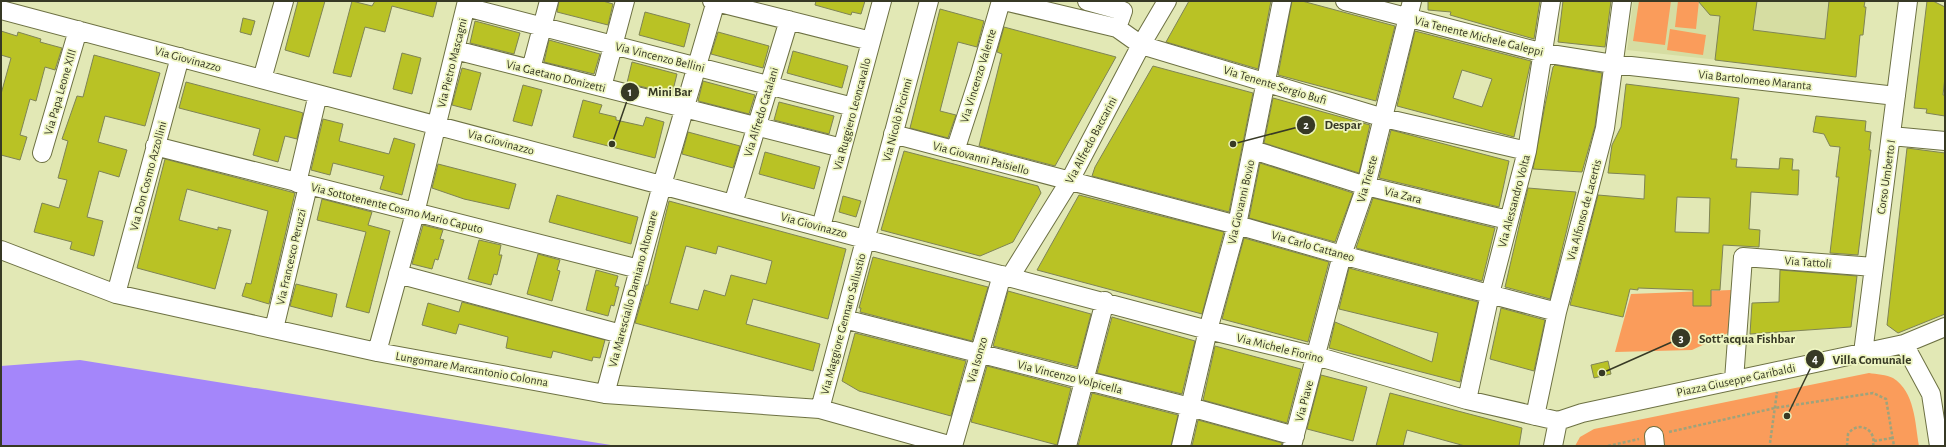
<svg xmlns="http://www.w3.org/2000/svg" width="1946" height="447" font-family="'Alegreya Sans',sans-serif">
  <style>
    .built { fill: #d6dda2 }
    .green { fill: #fa9c5b }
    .water { fill: #a486fa }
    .building { fill: #b9c225; stroke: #7f8455; fill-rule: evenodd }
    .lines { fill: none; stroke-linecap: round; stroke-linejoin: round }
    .minor-casing { stroke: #6d7143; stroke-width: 20 }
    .path { stroke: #9ea37c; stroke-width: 2.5; stroke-dasharray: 3 2; stroke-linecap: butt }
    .minor { stroke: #fff; stroke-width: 18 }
    .labels { text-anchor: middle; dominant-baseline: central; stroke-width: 3.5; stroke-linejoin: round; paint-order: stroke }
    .street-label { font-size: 12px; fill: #373925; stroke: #eff6c2 }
    .leader { fill: none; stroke: #373925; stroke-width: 1.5 }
    .callout-dot { fill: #373925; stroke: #eff6c2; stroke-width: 1.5 }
    .mark-label { font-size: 12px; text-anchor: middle; font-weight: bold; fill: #fff }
    .callout-label { font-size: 13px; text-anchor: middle; font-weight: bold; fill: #373925; stroke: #eff6c2; stroke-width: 3.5; stroke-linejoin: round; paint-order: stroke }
  </style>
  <rect width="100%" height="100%" fill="#e2e8b5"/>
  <!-- built -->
  <path class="built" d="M1633,1H1862L1854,75L1627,50Z"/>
  <!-- green -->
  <path class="green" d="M1639,1H1671L1665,45L1633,41Z
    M1678,1H1699L1696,29L1675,27Z
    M1670,29L1706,35L1703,55L1667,50Z
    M1731,290L1728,333L1692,350L1615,352L1631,294Z
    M1869,373C1876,374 1887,375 1893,378C1915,392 1915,423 1919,446H1575L1580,437L1594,429Z"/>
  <!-- water -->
  <path class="water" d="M80,360L617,446H1V366Z"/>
  <!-- building -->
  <path class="building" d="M298,1H325L309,57L285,50Z
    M352,1L372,6L375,1H437L433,17L392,6L385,32L365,27L351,77L333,73Z
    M559,1H603L613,4L608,25L557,12Z
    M816,1H865L861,14L852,12L851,15L815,5Z
    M1189,1H1271L1258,69L1166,42Z
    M1292,1H1302L1395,26L1376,101L1278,75Z
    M1428,1H1540L1534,39L1450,15L1451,12L1428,10Z
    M1563,1H1611L1605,47L1558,42Z
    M1698,1H1757L1753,30L1825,39L1829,1H1865L1864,7H1866L1863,35H1860L1856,77L1715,60L1720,16L1710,15Z
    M1927,1H1933L1945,7V77L1943,95H1945V116L1926,113L1927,109L1914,108Z
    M940,9L984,21L977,47L958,42L940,111L956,115L948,138L910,128Z
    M645,12L690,24L684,47L639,35Z
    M243,18L255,21L251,35L240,32Z
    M475,21L520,33L514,54L470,43Z
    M1004,27L1116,57L1055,166L979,146L1002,54L997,52Z
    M1,31L17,36L18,32L41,39L40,42L62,48L55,70L45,67L36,101L30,99L20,135L27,137L20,160L1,155V94L11,58L1,55Z
    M1415,31L1531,61L1514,137L1397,106ZM1462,70L1492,79L1482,107L1453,98Z
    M718,32L769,46L763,68L711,54Z
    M549,40L600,54L594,74L544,62Z
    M793,51L848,66L842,88L787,73Z
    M402,53L421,58L412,94L393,89Z
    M94,55L160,73L145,126L105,116L98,142L127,150L119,177L99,171L87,217L103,221L94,256L70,249L72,242L34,232L42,203L59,208L67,180L58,178L68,141L62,139L77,96L83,97Z
    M632,62L677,74L672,94L627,83Z
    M1555,65L1602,73L1595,126L1582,172L1533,169L1545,105L1553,67Z
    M1153,66L1253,93L1229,212L1092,176L1095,167Z
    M462,68L481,73L471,110L452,105Z
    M703,81L755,95L749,114L698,101Z
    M186,82L300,112L303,113L297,139L285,136L278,162L253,155L260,129L179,108Z
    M1626,84L1739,98L1731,159H1737L1736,167L1779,169L1780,158L1793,159L1792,170H1799L1798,195L1751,192L1749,229L1760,230L1759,247L1723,245L1720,290H1711V306H1693V290L1638,288V290L1630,289L1623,317L1570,305L1598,195L1644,199L1645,175L1608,173L1612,145L1621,127ZM1677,197L1710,198L1709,233L1675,232Z
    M523,85L542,90L532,126L513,121Z
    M1273,98L1370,125L1359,173L1264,143Z
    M583,100L602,105L599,113L616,117V120L643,126L646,117L664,122L655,158L573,137Z
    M779,102L834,116L829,134L774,120Z
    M1816,116L1866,121L1865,131L1871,132L1869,150H1871L1858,255L1830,253L1839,177H1836L1840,147L1830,146L1824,134L1813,132Z
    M323,119L343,124L339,141L389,154L394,138L415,144L402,195L380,189L384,176L333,163L330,175L311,170Z
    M1391,130L1509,161L1499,207L1379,178Z
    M688,132L740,146L733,168L682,154Z
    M1907,148L1945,153V314L1898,333L1887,325Z
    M904,151L1038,186L1041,193L1013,242L980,256L881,230Z
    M765,152L820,167L814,189L759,174Z
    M165,159L295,193L269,304L242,296L246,283L251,284L268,211L187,189L179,220L218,230V227L231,230L215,289L137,268Z
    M1260,163L1353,193L1335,242L1249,218Z
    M438,164L516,184L509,209L464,199L432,188Z
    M1528,188L1576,192L1550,299L1505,287Z
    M557,195L638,217L631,244L549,222Z
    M1079,195L1224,232L1202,314L1037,270Z
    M843,196L861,201L856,217L839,212Z
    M1373,198L1495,228L1482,281L1356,248Z
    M322,199L372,212L368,225L390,231L369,313L346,307L366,232L317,220Z
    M669,201L846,249L828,319L753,299L746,324L820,344L813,371L635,323L646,285H648ZM686,246L716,254L718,246L772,261L766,284L731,275L725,296L704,290L698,310L670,303Z
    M423,225L443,230L440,239L444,240L438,260L435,259L432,269L412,264Z
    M1244,238L1329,262L1308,342L1222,319Z
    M479,240L501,245L499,255H502L497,275L494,274L491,285L468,279Z
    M538,254L560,260L557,270L560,271L552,301L527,294Z
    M873,257L988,287L972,341L860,312L861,308H859Z
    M1349,268L1478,302L1460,382L1329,348L1335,322L1432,362L1438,333L1339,309Z
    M596,270L618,276L615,286L619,287L614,306L611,305L608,316L586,310Z
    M1780,270L1857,276L1851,327L1750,334L1752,303L1779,302Z
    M296,284L337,294L332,317L290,306Z
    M1008,291L1091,314L1077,367L993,346Z
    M462,302L605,340L600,358L593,357L592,361L553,351L551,358L506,348L508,337L459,324L456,334L422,325L428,303L459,312Z
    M1501,308L1545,320L1534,371L1490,359Z
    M1112,317L1195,341L1182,394L1097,373Z
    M855,333L966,361L951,416L859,391L842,381Z
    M1215,346L1301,369L1287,423L1203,400Z
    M1608,361L1611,374L1594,378L1591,365Z
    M987,366L1071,388L1057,445L971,422Z
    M1321,375L1367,387L1353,441L1307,429Z
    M1092,393L1178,415L1171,446H1078Z
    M1390,393L1522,428L1519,446H1465L1407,430L1403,446H1376Z
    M1198,420L1282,443L1281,446H1192Z"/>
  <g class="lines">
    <defs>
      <path id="minor" d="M712,1L871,41
        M1004,1L1117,28L1141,45L1384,118L1527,151
        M1087,1L1123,11L1117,28
        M1345,1L1544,53L1613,64L1896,96
        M466,7L853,107
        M1,10L1208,330L1316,356L1467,400L1558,421
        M455,50L842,148
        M531,69L549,1
        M262,79L284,1
        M602,87L625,1
        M893,134L1237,225L1342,255L1557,312
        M1891,136L1945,141
        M155,146L639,269
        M1253,150L1366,186L1508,220
        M955,151L980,74L1001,1
        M42,153L78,30
        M297,183L318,94
        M733,204L789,20
        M821,227L882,1
        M1,250L116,294L377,352L605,394L820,409L952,446
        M398,274L621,334
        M1010,277L1069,182L1141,45L1167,1
        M116,294L180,57
        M844,319L1190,407L1295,436
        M274,329L308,186
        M1904,344L1931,394L1939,446
        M377,352L415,213L467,1
        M1863,353L1908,1
        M1734,380L1743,257L1874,267
        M605,394L662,185L716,1
        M1467,400L1490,294L1527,151L1551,1
        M820,409L929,1
        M1535,416L1557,312L1605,128L1622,1
        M1654,436L1655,446
        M953,446L1002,275
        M1067,446L1105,301
        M1181,446L1208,330L1237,225L1282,1
        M1292,446L1342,255L1366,186L1412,1
        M1553,446L1558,421L1582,413L1904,344L1945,327"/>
    </defs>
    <!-- minor casing -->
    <use href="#minor" class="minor-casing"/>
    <!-- path -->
    <path class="path" d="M1669,432L1775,408L1873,393L1886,399L1894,446
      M1874,441L1892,438
      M1770,443L1777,392
      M1608,446L1639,439
      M1847,446L1848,434C1858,420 1877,429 1873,446"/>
    <!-- minor -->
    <use href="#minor" class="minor"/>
  </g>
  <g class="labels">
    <!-- street labels -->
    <g class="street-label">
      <text transform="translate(1479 36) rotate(14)">Via Tenente Michele Galeppi</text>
      <text transform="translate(660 57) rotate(14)">Via Vincenzo Bellini</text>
      <text transform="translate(188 59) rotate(15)">Via Giovinazzo</text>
      <text transform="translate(452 63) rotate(-76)">Via Pietro Mascagni</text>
      <text transform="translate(556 76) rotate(14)">Via Gaetano Donizetti</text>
      <text transform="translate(978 76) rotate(-73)">Via Vincenzo Valente</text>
      <text transform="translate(1755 80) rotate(6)">Via Bartolomeo Maranta</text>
      <text transform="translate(1275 85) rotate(17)">Via Tenente Sergio Bufi</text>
      <text transform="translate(60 92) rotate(-74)">Via Papa Leone XIII</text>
      <text transform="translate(761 112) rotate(-73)">Via Alfredo Catalani</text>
      <text transform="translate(852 114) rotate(-75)">Via Ruggiero Leoncavallo</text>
      <text transform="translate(897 120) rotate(-75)">Via Nicolò Piccinni</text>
      <text transform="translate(1091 140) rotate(-62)">Via Alfredo Baccarini</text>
      <text transform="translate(501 142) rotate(15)">Via Giovinazzo</text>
      <text transform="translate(981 158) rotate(15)">Via Giovanni Paisiello</text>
      <text transform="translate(148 176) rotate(-75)">Via Don Cosmo Azzollini</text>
      <text transform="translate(1886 177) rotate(-82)">Corso Umberto I</text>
      <text transform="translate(1367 179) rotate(-74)">Via Trieste</text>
      <text transform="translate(1403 195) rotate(14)">Via Zara</text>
      <text transform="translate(1514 201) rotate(-75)">Via Alessandro Volta</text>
      <text transform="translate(1241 202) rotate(-77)">Via Giovanni Bovio</text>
      <text transform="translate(397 208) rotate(14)">Via Sottotenente Cosmo Mario Caputo</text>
      <text transform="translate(1584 210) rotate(-75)">Via Alfonso de Lacertis</text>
      <text transform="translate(814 225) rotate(15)">Via Giovinazzo</text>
      <text transform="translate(1313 246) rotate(16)">Via Carlo Cattaneo</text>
      <text transform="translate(291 257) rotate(-77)">Via Francesco Peruzzi</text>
      <text transform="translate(1808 262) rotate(4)">Via Tattoli</text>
      <text transform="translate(633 289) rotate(-75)">Via Maresciallo Damiano Altomare</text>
      <text transform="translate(843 324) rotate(-75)">Via Maggiore Gennaro Sallustio</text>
      <text transform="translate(1280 348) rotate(14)">Via Michele Fiorino</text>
      <text transform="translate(977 360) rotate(-74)">Via Isonzo</text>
      <text transform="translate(472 369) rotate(10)">Lungomare Marcantonio Colonna</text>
      <text transform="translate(1070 377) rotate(14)">Via Vincenzo Volpicella</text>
      <text transform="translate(1736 380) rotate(-12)">Piazza Giuseppe Garibaldi</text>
      <text transform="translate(1304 401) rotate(-75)">Via Piave</text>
    </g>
  </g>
  <!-- callouts -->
  <path class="leader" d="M612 144L630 92M1233 144L1306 125M1602 373L1681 338M1787 416L1815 359"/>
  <g class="callout-dot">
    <circle cx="612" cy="144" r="4"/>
    <circle cx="1233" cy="144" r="4"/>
    <circle cx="1602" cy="373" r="4"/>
    <circle cx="1787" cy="416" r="4"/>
    <circle cx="630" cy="92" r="10"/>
    <circle cx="1306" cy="125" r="10"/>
    <circle cx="1681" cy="338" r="10"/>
    <circle cx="1815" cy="359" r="10"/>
  </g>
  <g class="mark-label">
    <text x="630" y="96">1</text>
    <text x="1306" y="129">2</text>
    <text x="1681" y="342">3</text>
    <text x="1815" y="363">4</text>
  </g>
  <g class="callout-label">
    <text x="670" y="96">Mini Bar</text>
    <text x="1343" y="129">Despar</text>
    <text x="1747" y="343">Sott'acqua Fishbar</text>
    <text x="1872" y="364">Villa Comunale</text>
  </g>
  <!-- border -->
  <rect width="1946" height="447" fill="none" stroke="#373925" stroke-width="4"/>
</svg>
